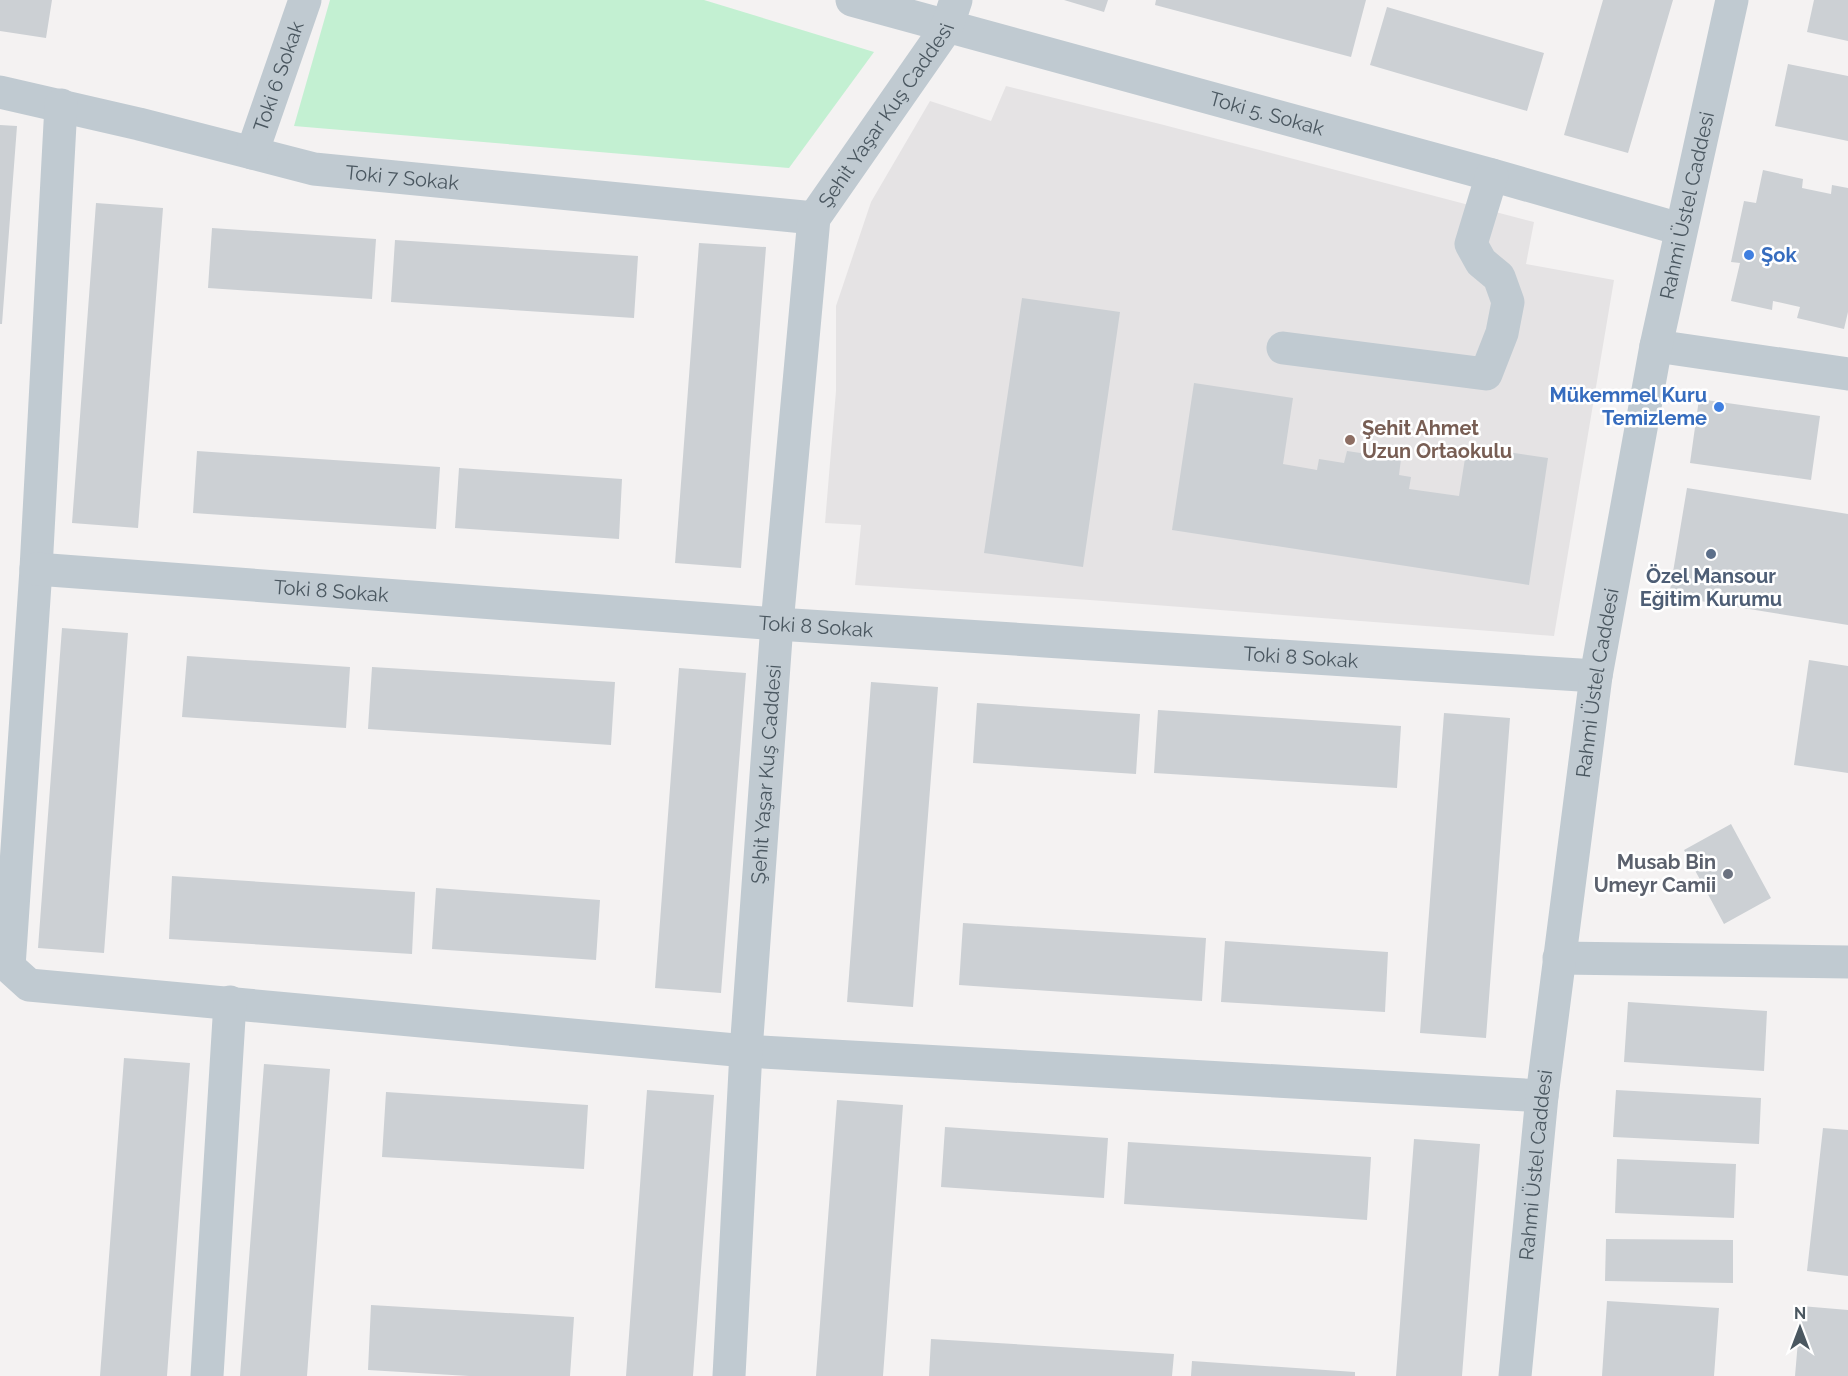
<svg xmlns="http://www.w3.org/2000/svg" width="1848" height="1376" font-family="Raleway,sans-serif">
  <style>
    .education { fill: #e5e3e4 }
    .green { fill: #c3f0d2 }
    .building { fill: #ccd0d4 }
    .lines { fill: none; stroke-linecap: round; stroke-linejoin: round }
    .minor { stroke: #c0cad1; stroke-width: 33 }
    .shop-dot { fill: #3f7fe0; stroke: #fff; stroke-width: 2 }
    .education-dot { fill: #8d6e63; stroke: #fff; stroke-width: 2 }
    .service-dot { fill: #5c6f8a; stroke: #fff; stroke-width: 2 }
    .worship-dot { fill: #6b7280; stroke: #fff; stroke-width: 2 }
    .labels { text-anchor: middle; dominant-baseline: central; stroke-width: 5; stroke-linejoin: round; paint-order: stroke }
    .street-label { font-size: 20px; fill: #4a5760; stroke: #fff }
    .shop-label { font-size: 20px; font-weight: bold; fill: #366cbe; stroke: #fff; text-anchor: start }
    .education-label { font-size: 20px; font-weight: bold; fill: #785e54; stroke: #fff; text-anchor: start }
    .service-label { font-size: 20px; font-weight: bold; fill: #4e5e75; stroke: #fff }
    .worship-label { font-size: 20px; font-weight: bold; fill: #5b616d; stroke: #fff; text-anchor: end }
  </style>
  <rect width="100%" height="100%" fill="#f4f2f2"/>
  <!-- education -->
  <path class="education" d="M1006,86L1160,124L1534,222L1526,264L1614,280L1554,636L1090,600L855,585L861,525L825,523L836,391V306L871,202L930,101L991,121Z"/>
  <!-- green -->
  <path class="green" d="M330,0H704L874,52L789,168L294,126Z"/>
  <!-- building -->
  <path class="building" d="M0,0H52L46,38L0,31Z
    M1064,0H1108L1104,12Z
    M1156,0H1366L1351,57L1155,5Z
    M1603,0H1673L1628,153L1564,135Z
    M1814,0H1848V41L1807,32Z
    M1387,7L1544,53L1527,111L1370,65Z
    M1788,64L1848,76V141L1775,126Z
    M0,125L17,126L2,324H0Z
    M1763,170L1803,179L1802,188L1831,194L1832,185L1848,188V312L1844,329L1797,318L1800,307L1773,301L1772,310L1731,301L1740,263L1731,262L1744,201L1756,203Z
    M96,203L163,208L138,528L72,523Z
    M212,228L376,239L372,299L208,288Z
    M395,240L638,256L634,318L391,302Z
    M699,243L766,247L741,568L675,563Z
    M1022,298L1120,312L1083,567L984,553Z
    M1194,383L1293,398L1283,464L1317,470L1319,459L1344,463L1347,451L1401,459L1399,475L1411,477L1409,489L1459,496L1467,446L1548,458L1529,585L1172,530Z
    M1699,399L1820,416L1811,480L1690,463Z
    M197,451L440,467L436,529L193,513Z
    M459,468L622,479L619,539L455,528Z
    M1687,488L1848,514V625L1669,596Z
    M62,628L128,633L104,953L38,948Z
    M187,656L350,667L346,728L182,717Z
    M1809,660L1848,666V773L1794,765Z
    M372,667L615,682L611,745L368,729Z
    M679,668L746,673L721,993L655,988Z
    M871,682L938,687L913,1007L847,1002Z
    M977,703L1140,714L1136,774L973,763Z
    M1158,710L1401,726L1397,788L1154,773Z
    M1444,713L1510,718L1486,1038L1420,1033Z
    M1731,824L1771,898L1724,924L1684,850Z
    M172,876L415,892L412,954L169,939Z
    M436,888L600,900L596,960L432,949Z
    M963,923L1206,938L1202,1001L959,985Z
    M1225,941L1388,952L1385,1012L1221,1002Z
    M1628,1002L1767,1011L1764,1071L1624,1062Z
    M124,1058L190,1063L167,1376H100Z
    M264,1064L330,1069L307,1376H240Z
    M647,1090L714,1095L693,1376H626Z
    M1616,1090L1761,1098L1759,1144L1613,1137Z
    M386,1092L588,1105L584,1169L382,1157Z
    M837,1100L903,1105L883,1376H816Z
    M945,1127L1108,1138L1104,1198L941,1187Z
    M1823,1128L1848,1130V1276L1807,1271Z
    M1414,1139L1480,1144L1462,1376H1396Z
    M1128,1142L1371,1157L1367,1220L1124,1204Z
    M1617,1159L1736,1164L1734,1218L1615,1213Z
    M1606,1239L1733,1240V1283L1605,1281Z
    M1607,1301L1719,1308L1714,1376H1602Z
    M371,1305L574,1317L570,1376H469L368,1370Z
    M1801,1306L1848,1310V1376H1795Z
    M931,1339L1174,1354L1172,1376H929Z
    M1192,1361L1355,1372V1376H1191Z"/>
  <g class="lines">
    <!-- minor -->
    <g class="minor">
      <path id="s1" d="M852,0L1492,175L1680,229"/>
      <path id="s2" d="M0,92L139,124L314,169L814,218"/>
      <path d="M61,105L36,569L9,967L29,985L746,1051L1542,1096"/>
      <path id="s3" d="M252,153L305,0"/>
      <path d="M1656,346L1848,374"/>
      <path d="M1283,348L1486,374L1502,333L1508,302L1499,277L1481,262L1471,244L1492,175"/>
      <path id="s4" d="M36,569L777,624L1596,676"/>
      <path d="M1559,958L1848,962"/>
      <path d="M207,1376L230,1002"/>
      <path id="s5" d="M729,1376L746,1051L777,624L814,218L947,27L956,0"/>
      <path id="s6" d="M1515,1376L1542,1096L1596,676L1656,346L1732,0"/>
    </g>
  </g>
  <!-- markers -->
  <g class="shop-dot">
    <circle cx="1749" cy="255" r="6"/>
    <circle cx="1719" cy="407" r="6"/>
  </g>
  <circle class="education-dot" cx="1350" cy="440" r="6"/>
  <circle class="service-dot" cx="1711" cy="554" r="6"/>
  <circle class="worship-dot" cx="1728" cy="874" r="6"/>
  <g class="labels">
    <!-- street labels -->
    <g class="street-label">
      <text stroke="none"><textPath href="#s3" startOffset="81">Toki 6 Sokak</textPath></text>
      <text stroke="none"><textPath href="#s5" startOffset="1287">Şehit Yaşar Kuş Caddesi</textPath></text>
      <text stroke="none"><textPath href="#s1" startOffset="430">Toki 5. Sokak</textPath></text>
      <text stroke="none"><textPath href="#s2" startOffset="412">Toki 7 Sokak</textPath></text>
      <text stroke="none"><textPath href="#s6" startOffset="1184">Rahmi Üstel Caddesi</textPath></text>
      <text stroke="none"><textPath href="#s4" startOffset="296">Toki 8 Sokak</textPath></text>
      <text stroke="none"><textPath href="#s4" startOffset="782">Toki 8 Sokak</textPath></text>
      <text stroke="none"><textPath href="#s4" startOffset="1268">Toki 8 Sokak</textPath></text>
      <text stroke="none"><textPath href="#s6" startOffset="698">Rahmi Üstel Caddesi</textPath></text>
      <text stroke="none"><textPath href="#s5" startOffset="603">Şehit Yaşar Kuş Caddesi</textPath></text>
      <text stroke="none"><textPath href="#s6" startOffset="212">Rahmi Üstel Caddesi</textPath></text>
    </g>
    <!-- shop labels -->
    <g class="shop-label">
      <text x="1761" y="255">Şok</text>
      <text x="1707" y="395" text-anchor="end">Mükemmel Kuru<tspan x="1707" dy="23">Temizleme</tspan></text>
    </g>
    <!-- education labels -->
    <g class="education-label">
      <text x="1362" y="428">Şehit Ahmet<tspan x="1362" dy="23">Uzun Ortaokulu</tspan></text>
    </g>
    <!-- service labels -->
    <g class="service-label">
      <text x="1711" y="576">Özel Mansour<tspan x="1711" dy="23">Eğitim Kurumu</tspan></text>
    </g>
    <!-- worship labels -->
    <g class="worship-label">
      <text x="1716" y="862">Musab Bin<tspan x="1716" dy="23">Umeyr Camii</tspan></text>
    </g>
  </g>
  <!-- north arrow -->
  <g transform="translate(1800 1328)" stroke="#ffffff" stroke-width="4.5" paint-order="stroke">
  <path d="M0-4.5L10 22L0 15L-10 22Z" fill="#4a5760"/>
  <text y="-9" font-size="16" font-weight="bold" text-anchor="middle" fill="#4a5760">N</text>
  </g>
</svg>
